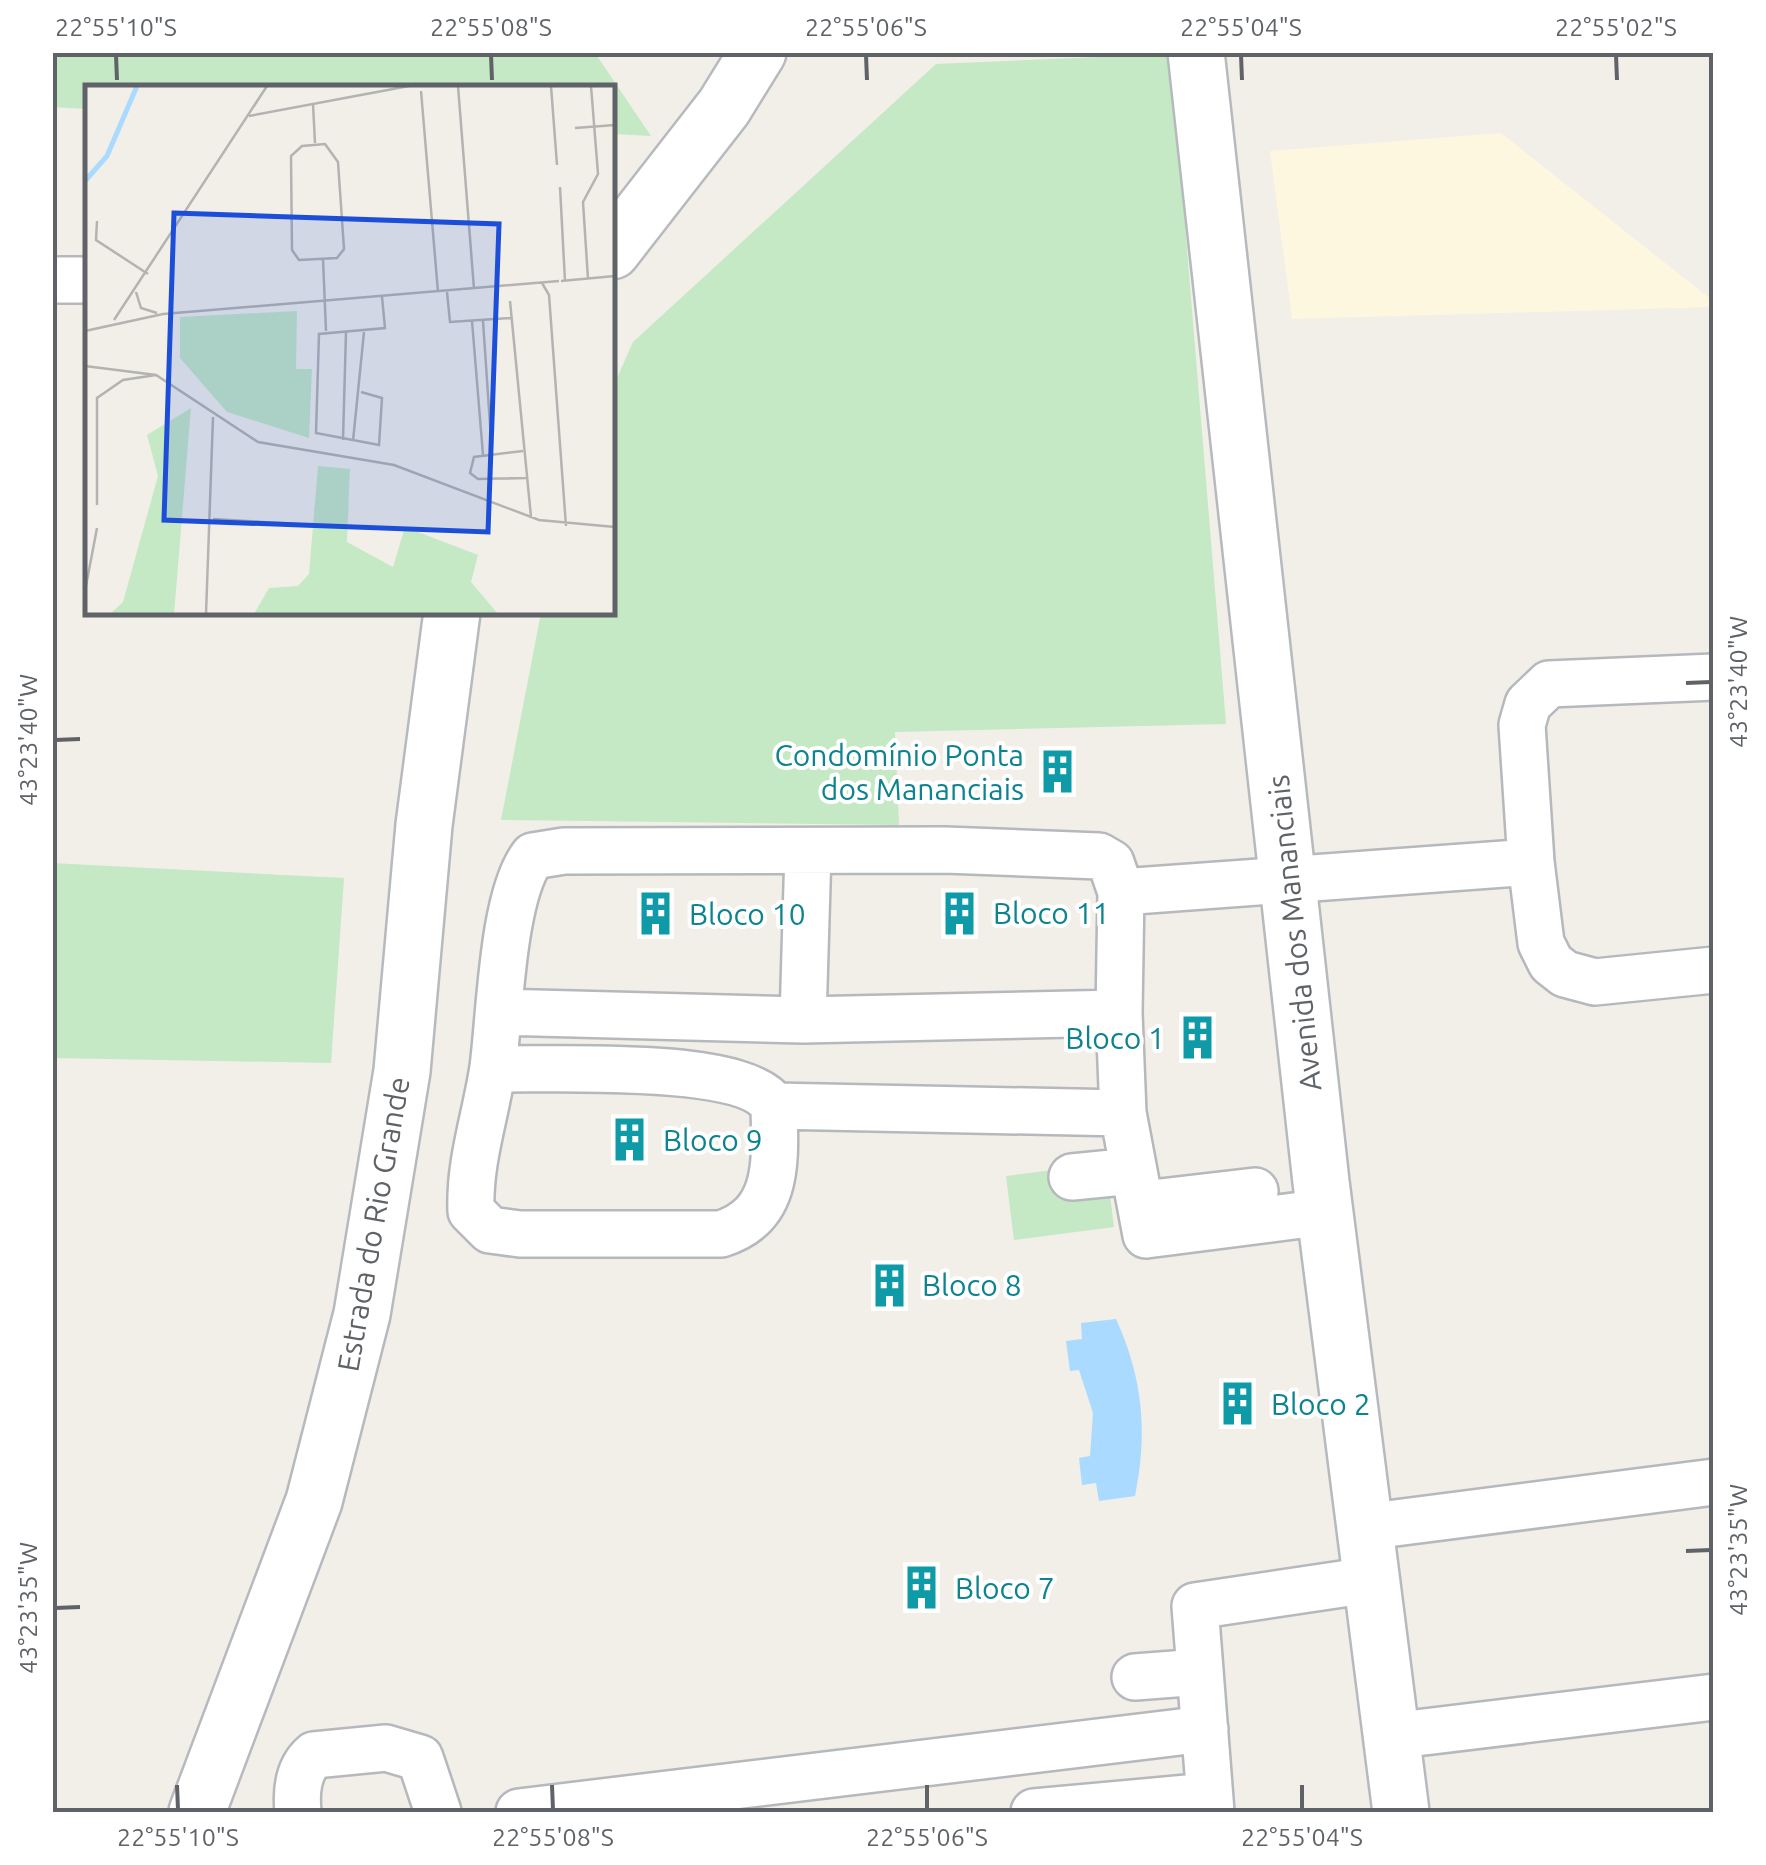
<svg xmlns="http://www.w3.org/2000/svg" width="1766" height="1865" font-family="Ubuntu,sans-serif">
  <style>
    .commercial { fill: #fef7e0 }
    .green { fill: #c5e8c5 }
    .water { fill: #aadaff }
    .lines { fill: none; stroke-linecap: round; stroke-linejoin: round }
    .street-casing { stroke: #b5b8bc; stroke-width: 50 }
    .secondary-casing { stroke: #b6babf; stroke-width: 60 }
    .street { stroke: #fff; stroke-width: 45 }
    .secondary { stroke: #fff; stroke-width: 55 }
    .ticks { fill: none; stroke: #5f6368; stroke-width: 4 }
    .labels { text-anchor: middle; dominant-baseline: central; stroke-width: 8; stroke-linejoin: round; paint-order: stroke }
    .culture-label { font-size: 30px; fill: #0d838f; stroke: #fff; text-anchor: start }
    .street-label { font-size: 30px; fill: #5f6368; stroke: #fff }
    .inset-river { fill: none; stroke: #aadaff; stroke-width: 5 }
    .inset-road { fill: none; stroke: #b3b3b1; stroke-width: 2.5 }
    .view { fill: #1d4ed8; fill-opacity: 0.15; stroke: #1d4ed8; stroke-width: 5 }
    .inset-edge { fill: none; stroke: #5f6368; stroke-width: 5 }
    .neatline { fill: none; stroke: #5f6368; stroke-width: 4 }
    .ticks-label { font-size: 25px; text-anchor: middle; fill: #5f6368 }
  </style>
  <rect width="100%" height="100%" fill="#f1efe8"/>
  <!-- commercial -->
  <path class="commercial" d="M1501,133L1713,301V307L1292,319L1270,151Z"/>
  <!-- green -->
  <path class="green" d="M53,52L595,53L651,136L613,134L612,88H88L87,109L53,107Z
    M1171,54L1226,724L895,732L899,825L501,820L541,613L612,612L613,387L633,342L936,64Z
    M52,863L344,878L331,1063L53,1058Z
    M1106,1163L1114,1227L1014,1240L1006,1176Z"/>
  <!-- water -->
  <path class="water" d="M1116,1319C1143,1378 1148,1433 1135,1496L1099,1501L1096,1483L1082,1485L1079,1458L1090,1456L1093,1413L1079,1370L1070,1371L1066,1341L1082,1339L1081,1323Z"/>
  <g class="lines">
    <defs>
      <path id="street" d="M52,280H88
        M1714,677L1549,684L1528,704L1522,725L1531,862L1541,943L1551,963L1565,974L1595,982L1714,970
        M1121,892L1531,862
        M499,1012L803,1020L1119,1013
        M803,1020L808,851
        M493,1069C549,1070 745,1059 774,1106C775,1159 781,1215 721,1234H520L490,1230L471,1211C469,1161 486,1115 493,1067C500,1014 502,896 533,856L564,851L945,850L1099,856L1111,863L1121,892L1119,1013L1123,1113L1146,1235L1325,1212
        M774,1106L1123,1113
        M1072,1177L1133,1171
        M1143,1204L1255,1191
        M1364,1527L1714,1482
        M1135,1677L1200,1672
        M1391,1736L1714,1697
        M298,1812C296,1792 298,1769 314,1755L386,1748L420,1758L438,1812
        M519,1812L1205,1729
        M1034,1812L1209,1796
        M1211,1812L1195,1606L1369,1580"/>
      <path id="secondary" d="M1196,52L1321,1182L1401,1812
        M612,251L724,107L758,52
        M197,1812L314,1501L362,1314L402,1071L424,825L452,612"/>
    </defs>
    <!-- street casing -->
    <use href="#street" class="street-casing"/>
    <!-- secondary casing -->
    <use href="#secondary" class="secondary-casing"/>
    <!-- street -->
    <use href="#street" class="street"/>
    <!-- secondary -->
    <use href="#secondary" class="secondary"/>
  </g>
  <!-- ticks -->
  <path class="ticks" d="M116,55L117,80M491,55L492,80M866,55L867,80M1241,55L1242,80M1616,55L1617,80M1686,683L1711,682M55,740L80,739M1686,1551L1711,1550M55,1608L80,1607M177,1785L178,1810M552,1785L553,1810M927,1785V1810M1302,1785V1810"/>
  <!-- icons -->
  <defs>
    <symbol id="building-bare" viewBox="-9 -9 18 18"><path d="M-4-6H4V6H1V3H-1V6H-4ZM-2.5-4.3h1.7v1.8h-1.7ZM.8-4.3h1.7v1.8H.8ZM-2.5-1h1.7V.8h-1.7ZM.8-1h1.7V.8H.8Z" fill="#0f9aa8" stroke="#fff" stroke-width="2.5" paint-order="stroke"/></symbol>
  </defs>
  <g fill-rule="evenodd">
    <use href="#building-bare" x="1026" y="740" width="63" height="63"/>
    <use href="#building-bare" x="928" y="882" width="63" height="63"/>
    <use href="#building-bare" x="624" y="882" width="63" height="63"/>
    <use href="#building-bare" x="1166" y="1006" width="63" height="63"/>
    <use href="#building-bare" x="598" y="1108" width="63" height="63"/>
    <use href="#building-bare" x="858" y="1254" width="63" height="63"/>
    <use href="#building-bare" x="1206" y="1372" width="63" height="63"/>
    <use href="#building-bare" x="890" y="1556" width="63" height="63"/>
  </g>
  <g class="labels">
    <!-- culture labels -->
    <g class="culture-label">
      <text x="1024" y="755" text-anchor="end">Condomínio Ponta<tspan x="1024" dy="34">dos Mananciais</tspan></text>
      <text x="993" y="913">Bloco 11</text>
      <text x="689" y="914">Bloco 10</text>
      <text x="1165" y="1038" text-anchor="end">Bloco 1</text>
      <text x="663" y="1140">Bloco 9</text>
      <text x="922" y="1285">Bloco 8</text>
      <text x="1271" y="1404">Bloco 2</text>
      <text x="955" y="1588">Bloco 7</text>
    </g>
    <!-- street labels -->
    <g class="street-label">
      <text transform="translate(1294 933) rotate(-96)">Avenida dos Mananciais</text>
      <text transform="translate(373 1224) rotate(-80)">Estrada do Rio Grande</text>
    </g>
  </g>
  <!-- overview -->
  <g transform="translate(85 85)">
    <rect width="530" height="530" fill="#f1efe8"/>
    <path d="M212,226L211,284H227L224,353L142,327L95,273V232ZM106,323L89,529H25L38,517L73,391L62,350ZM233,381L265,384L262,457L308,482L320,442L393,470L386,497L413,529H169L184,503L213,501L224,489Z" fill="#c5e8c5"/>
    <path class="inset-river" d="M0,96L22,71L52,1"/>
    <path class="inset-road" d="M373,1L389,204M466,1L472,80M336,6L353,207M228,19L230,58M164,31L324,1M490,43L530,40M240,59L253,77L259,164L252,173L214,175L207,165L206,71L217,61ZM475,102L480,196M12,136L11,155L63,189M238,174L241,246M503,194L498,117L513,89L506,1M476,196L530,191M457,198L464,210L481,441M51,207L56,223L72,228M362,207L365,237L426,233M425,216L446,432M29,235L182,1M387,236L398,370M398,236L407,369M0,246L78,229L474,196M0,281L71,290L173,357L309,380L454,435L530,442M276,307L297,313L294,360L231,348L234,249L300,243L297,212M258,355L261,247M268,356L279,247M438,366L389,372L385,388L393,394L441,393M12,420V313L38,295L71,290M128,434L212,439M0,506L12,443M121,529L128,332"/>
    <path class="view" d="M89,128L414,139L403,447L79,435Z"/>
    <rect width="530" height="530" class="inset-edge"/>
  </g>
  <!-- border -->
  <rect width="1766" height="1865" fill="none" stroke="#ffffff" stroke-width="110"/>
  <rect x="55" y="55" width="1656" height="1755" class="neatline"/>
  <g class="ticks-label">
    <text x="116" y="36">22°55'10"S</text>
    <text x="491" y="36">22°55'08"S</text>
    <text x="866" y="36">22°55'06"S</text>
    <text x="1241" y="36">22°55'04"S</text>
    <text x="1616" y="36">22°55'02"S</text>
    <text transform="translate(1738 682) rotate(-90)" y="9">43°23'40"W</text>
    <text transform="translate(28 740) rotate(-90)" y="9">43°23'40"W</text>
    <text transform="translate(1738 1550) rotate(-90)" y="9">43°23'35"W</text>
    <text transform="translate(28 1608) rotate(-90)" y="9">43°23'35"W</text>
    <text x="178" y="1846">22°55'10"S</text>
    <text x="553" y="1846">22°55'08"S</text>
    <text x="927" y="1846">22°55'06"S</text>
    <text x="1302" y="1846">22°55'04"S</text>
  </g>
</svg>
